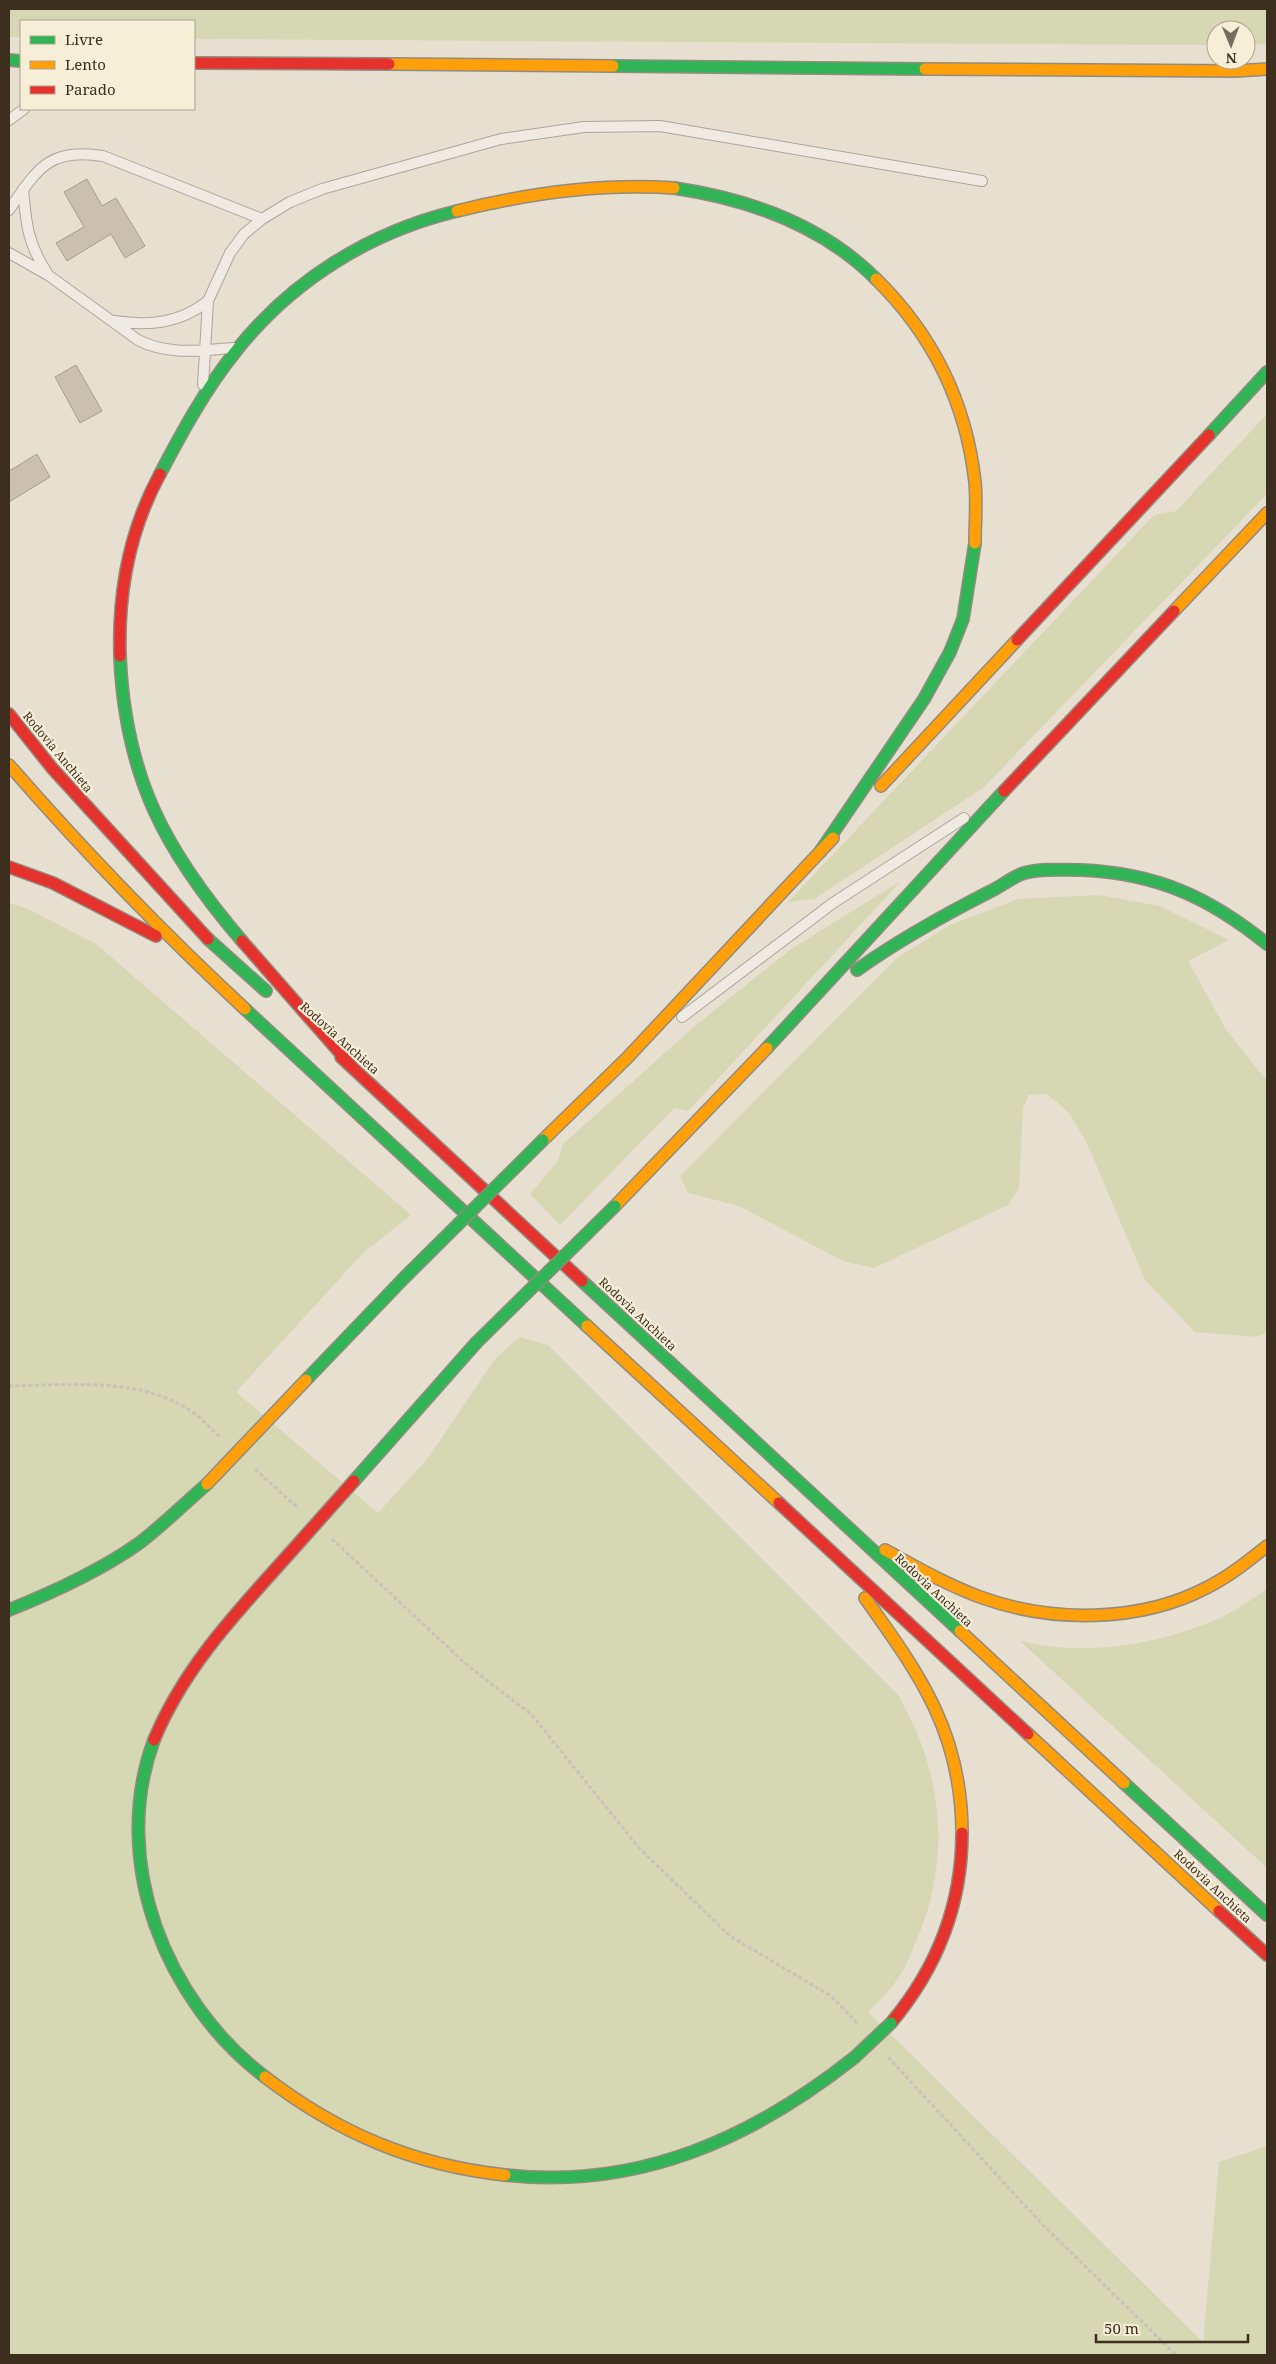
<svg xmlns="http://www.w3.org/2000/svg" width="1276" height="2364" font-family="'Noto Serif',serif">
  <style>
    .green { fill: #d6d7b3 }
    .building { fill: #cbbfb2; stroke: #a89c90 }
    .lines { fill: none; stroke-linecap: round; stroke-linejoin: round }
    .lane-casing { stroke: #ada599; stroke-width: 12 }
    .fast-casing { stroke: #928b80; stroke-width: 14 }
    .slow-casing { stroke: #928b80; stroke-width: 14 }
    .jam-casing { stroke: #928b80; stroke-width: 14 }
    .path { stroke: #c8c2b9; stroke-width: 3; stroke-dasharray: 4 2.5; stroke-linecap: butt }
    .lane { stroke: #efebe3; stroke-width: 10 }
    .fast { stroke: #30b455; stroke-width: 11 }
    .slow { stroke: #ff9f0a; stroke-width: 11 }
    .jam { stroke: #e5322d; stroke-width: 11 }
    .fast-bridge-casing { stroke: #928b80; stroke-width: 14; stroke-linecap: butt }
    .slow-bridge-casing { stroke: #928b80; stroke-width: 14; stroke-linecap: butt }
    .jam-bridge-casing { stroke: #928b80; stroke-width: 14; stroke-linecap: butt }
    .fast-bridge { stroke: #30b455; stroke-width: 11 }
    .slow-bridge { stroke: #ff9f0a; stroke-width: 11 }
    .jam-bridge { stroke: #e5322d; stroke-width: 11 }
    .labels { text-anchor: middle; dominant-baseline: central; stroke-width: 4.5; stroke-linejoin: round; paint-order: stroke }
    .street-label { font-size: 12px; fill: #3d2e20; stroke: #f7eed8 }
  </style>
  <rect width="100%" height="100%" fill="#e7e0d1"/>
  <!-- green -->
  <path class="green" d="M9,9H1267V44L1246,45V30H1216V45H1190L194,39V21H21V37H9Z
    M1267,414V494L983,788L814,899L788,902L1154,515L1176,511Z
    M901,881L688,1111L674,1108L560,1225L530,1194L558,1161L563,1144L696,1025L791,949Z
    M1098,895L1160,906L1229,940L1188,961L1227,1031L1267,1081V1332L1257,1337L1195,1332L1145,1280L1086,1141L1068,1112L1047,1094L1029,1095L1023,1107L1019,1188L1008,1205L874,1268L843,1261L739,1206L688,1193L680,1176L898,957L950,925L1018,899Z
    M9,903L28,909L96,944L411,1215L363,1253L236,1392L378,1513L428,1458L495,1359L519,1337L548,1345L898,1695C944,1773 952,1861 915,1944C910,1957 903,1973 894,1984C887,1994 877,2003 868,2012L1203,2342L1219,2162L1267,2146V2355H9Z
    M1267,1589V1868L1020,1641C1087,1657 1159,1645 1222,1617C1237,1610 1252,1599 1267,1589Z"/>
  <!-- building -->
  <path class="building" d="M87,179L102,206L116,198L145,246L125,258L111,234L67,261L56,243L84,227L64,192Z
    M76,365L102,411L80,423L55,377Z
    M37,454L50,477L9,502V471Z"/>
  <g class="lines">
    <defs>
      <path id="lane" d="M9,120L24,109
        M23,189C26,224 28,244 47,273
        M9,210C37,170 48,147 103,156L262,219
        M9,253L48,275L138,340C169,356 200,350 233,348
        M114,321C149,326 179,324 208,301
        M203,385L208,301L230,253L244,234L262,219L290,202L322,189L501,139L584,127L660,126L982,181
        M682,1017L833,903L964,818"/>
      <path id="fast" d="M9,60L21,61
        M613,66L925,69
        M674,188C749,199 822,225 876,279
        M1209,435L1267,372
        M160,474C182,432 206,388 236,351C292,280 370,232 457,211
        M120,656C125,777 165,851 242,941
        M820,852L924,699L950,652L963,619L975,543
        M208,939L266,991
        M857,970C900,939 944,915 991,891C1002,886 1012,877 1024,873C1042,868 1062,870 1081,870C1156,873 1209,897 1267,944
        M245,1009L587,1326
        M767,1048L1004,791
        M582,1281L960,1631
        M306,1380L405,1277
        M354,1481L476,1343
        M9,1610C54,1592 98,1572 138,1544C162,1526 184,1504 207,1484
        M154,1740C109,1861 166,2002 265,2077
        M1124,1783L1267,1915
        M505,2175C639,2190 753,2138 855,2057"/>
      <path id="slow" d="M389,64L613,66
        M925,69L1236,71L1267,69
        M457,211C529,193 600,183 674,188
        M876,279C933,335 966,402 975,482C977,502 975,523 975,543
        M1174,611L1267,513
        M9,765C84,851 162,932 245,1009
        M881,786L1017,640
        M543,1140L627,1058L833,838
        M615,1206L767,1048
        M587,1326L779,1503
        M885,1550C916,1567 947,1585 980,1597C1051,1623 1140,1623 1208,1587C1230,1576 1248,1561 1267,1546
        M865,1598C920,1675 962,1733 962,1833
        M960,1631L1124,1783
        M1028,1734L1219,1911
        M265,2077C338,2133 413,2165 505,2175"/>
      <path id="jam" d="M194,63L389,64
        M1017,640L1209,435
        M120,656C118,593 130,529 160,474
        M9,714L52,768L208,939
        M1004,791L1174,611
        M9,867L53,883L156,936
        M242,941L355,1070
        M341,1057L582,1281
        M779,1503L1028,1734
        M154,1740C184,1667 237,1612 289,1554
        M1219,1911L1267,1955
        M891,2023C937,1968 962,1905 962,1833"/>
    </defs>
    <!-- lane casing -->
    <use href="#lane" class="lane-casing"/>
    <!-- fast casing -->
    <use href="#fast" class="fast-casing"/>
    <!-- slow casing -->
    <use href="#slow" class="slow-casing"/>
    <!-- jam casing -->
    <use href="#jam" class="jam-casing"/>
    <!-- path -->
    <path class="path" d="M9,1386C67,1385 145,1376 195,1414C204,1421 212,1430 220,1437
      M255,1469L298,1508
      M332,1539L467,1665L532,1715L639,1848L730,1936L831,1996L857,2023
      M888,2057L1043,2225L1176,2355"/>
    <!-- lane -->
    <use href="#lane" class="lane"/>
    <!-- fast -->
    <use href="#fast" class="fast"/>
    <!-- slow -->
    <use href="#slow" class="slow"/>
    <!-- jam -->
    <use href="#jam" class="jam"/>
    <defs>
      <path id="fast-bridge" d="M405,1277L543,1140
        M476,1343L615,1206
        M855,2057L891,2023"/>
      <path id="slow-bridge" d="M207,1484L306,1380"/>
      <path id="jam-bridge" d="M289,1554L354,1481"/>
    </defs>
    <!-- fast-bridge casing -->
    <use href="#fast-bridge" class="fast-bridge-casing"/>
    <!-- slow-bridge casing -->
    <use href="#slow-bridge" class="slow-bridge-casing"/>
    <!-- jam-bridge casing -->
    <use href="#jam-bridge" class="jam-bridge-casing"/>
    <!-- fast-bridge -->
    <use href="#fast-bridge" class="fast-bridge"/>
    <!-- slow-bridge -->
    <use href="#slow-bridge" class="slow-bridge"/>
    <!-- jam-bridge -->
    <use href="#jam-bridge" class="jam-bridge"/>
  </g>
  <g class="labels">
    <!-- street labels -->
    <g class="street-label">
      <text transform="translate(58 752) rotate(50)">Rodovia Anchieta</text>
      <text transform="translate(340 1038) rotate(42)">Rodovia Anchieta</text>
      <text transform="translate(638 1314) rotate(43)">Rodovia Anchieta</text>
      <text transform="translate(934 1590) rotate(43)">Rodovia Anchieta</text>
      <text transform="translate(1213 1886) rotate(43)">Rodovia Anchieta</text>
    </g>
  </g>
  <!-- border -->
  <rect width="1276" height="2364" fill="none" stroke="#3d2e20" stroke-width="20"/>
  <!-- legend -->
  <rect x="20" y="20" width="175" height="90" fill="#f7eed8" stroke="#ada18e"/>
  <rect x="30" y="36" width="25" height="8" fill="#30b455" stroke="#ada18e"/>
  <text x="65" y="45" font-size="15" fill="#3d2e20">Livre</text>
  <rect x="30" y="61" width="25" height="8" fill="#ff9f0a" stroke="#ada18e"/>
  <text x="65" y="70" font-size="15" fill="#3d2e20">Lento</text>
  <rect x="30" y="86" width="25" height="8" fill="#e5322d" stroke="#ada18e"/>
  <text x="65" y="95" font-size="15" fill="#3d2e20">Parado</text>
  <!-- north arrow -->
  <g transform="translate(1231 45) rotate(179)"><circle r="24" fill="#f7eed8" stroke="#ada18e"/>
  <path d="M0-4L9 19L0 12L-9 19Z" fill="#786c5e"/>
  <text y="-8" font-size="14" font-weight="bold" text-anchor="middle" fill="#3d2e20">N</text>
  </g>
  <!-- scale -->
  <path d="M1096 2334v8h152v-8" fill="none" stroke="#3d2e20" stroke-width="2.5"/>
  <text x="1104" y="2334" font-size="15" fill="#3d2e20" stroke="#f7eed8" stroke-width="4" paint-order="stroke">50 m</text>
</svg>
